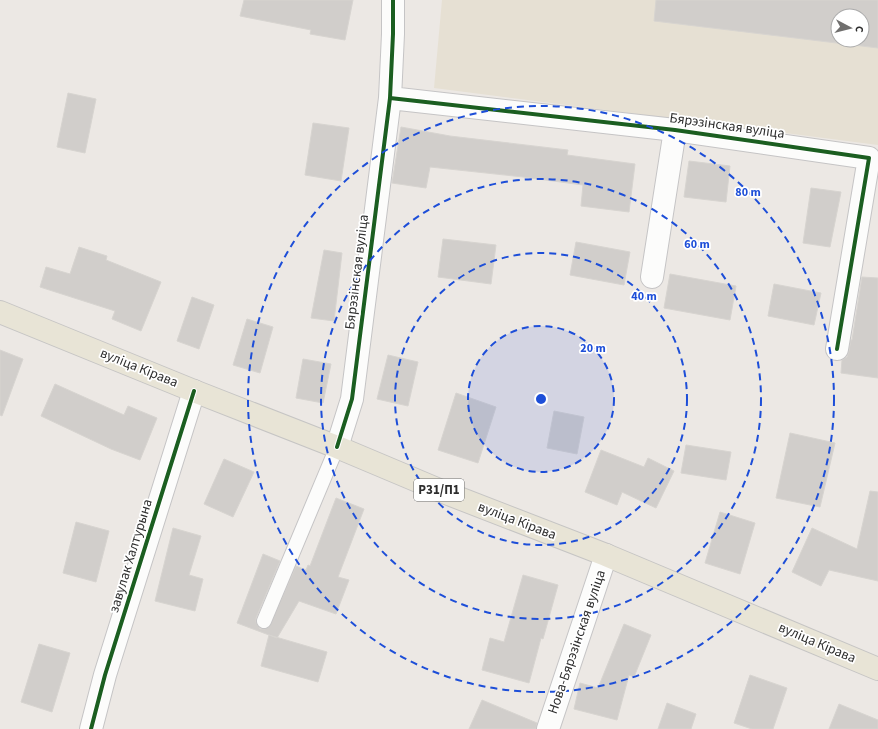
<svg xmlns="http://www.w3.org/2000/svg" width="878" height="729" font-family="'Source Sans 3',sans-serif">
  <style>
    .education { fill: #e6e0d3; fill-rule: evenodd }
    .building { fill: #d1cecb; stroke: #d7d4d0; fill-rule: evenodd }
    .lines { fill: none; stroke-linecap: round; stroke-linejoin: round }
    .lane-casing { stroke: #c5c4c5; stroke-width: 16 }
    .street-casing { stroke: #c5c4c5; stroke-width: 24 }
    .primary-casing { stroke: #c6c5c4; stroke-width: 24 }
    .lane { stroke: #fcfcfb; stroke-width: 14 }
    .street { stroke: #fcfcfb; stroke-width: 22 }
    .primary { stroke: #e8e4d6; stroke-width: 22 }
    .cycleway-casing { stroke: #fff; stroke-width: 6 }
    .cycleway { stroke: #1b5e20; stroke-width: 4 }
    .ring { fill: none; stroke: #1d4ed8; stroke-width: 2; stroke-dasharray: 7 5 }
    .labels { text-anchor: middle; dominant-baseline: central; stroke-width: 3.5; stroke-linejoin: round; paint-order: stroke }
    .shield { fill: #fff; stroke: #6d6d6d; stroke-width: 1 }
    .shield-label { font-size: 13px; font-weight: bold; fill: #2e2e2e }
    .street-label { font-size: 14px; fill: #2e2e2e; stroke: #fff }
    .centre { fill: #1d4ed8; stroke: #fff; stroke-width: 2 }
    .ring-label { font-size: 12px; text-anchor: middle; font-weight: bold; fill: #1d4ed8; stroke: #fff; stroke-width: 3.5; stroke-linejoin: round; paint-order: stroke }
  </style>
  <rect width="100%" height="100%" fill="#ece8e4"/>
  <!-- education -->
  <path class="education" d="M442,0H878V145L434,88ZM838,16H862V40H838Z"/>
  <!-- building -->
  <path class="building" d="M244,0H353L345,40L310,34L311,30L240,16Z
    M656,0H878V48L654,21ZM838,16H862V40H838Z
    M68,93L96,99L85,153L57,147Z
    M313,123L349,128L341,181L305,175Z
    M401,127L450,136L568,150L567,155L635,164L629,212L581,206L583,185L523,177L430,167L426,188L392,183Z
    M689,161L730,166L726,202L684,197Z
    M811,188L841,192L830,247L803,243Z
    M443,239L496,245L491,284L438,277Z
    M576,242L630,252L624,285L570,275Z
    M79,247L107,256L106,260L161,282L141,331L112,319L115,311L40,287L46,267L70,274Z
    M324,250L342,253L334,321L311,318Z
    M670,274L736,286L730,320L664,308Z
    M862,277L878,278V378L841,373L842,360L847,357L849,351L851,340H852Z
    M774,284L821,293L814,325L768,316Z
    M192,297L214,305L199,349L177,341Z
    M247,319L273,327L260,373L233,365Z
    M0,350L23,359L2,416L0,415Z
    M388,355L418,362L408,406L377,399Z
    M303,359L331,364L323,403L296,398Z
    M55,384L124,415L128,406L157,418L140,460L111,449L41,416Z
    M456,393L496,407L478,463L438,450Z
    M554,411L584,417L577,454L547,448Z
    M790,433L835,443L820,507L776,498Z
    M686,445L731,452L726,480L681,473Z
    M601,450L644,467L648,458L674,471L656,508L622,492L617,505L585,492Z
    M224,459L254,472L233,517L204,504Z
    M870,491L878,492V581L829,570L821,586L792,572L812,528L857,549Z
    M336,498L364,509L338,577L349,580L336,614L299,601L277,638L237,623L263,554L280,561L256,618V622L260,629H265L269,627L296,566L306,570L308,565L310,566Z
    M720,512L755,523L740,574L705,563Z
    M76,522L109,531L96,582L63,573Z
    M173,528L201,536L189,575L203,579L195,611L155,601Z
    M523,575L558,585L543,639L541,638L529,683L482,670L490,638L504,642Z
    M624,624L651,635L634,677L629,675L617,720L574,709L580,683L598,688Z
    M269,635L327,652L318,682L261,666Z
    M39,644L70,653L52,712L21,702Z
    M750,675L787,688L773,729H752L734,723Z
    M482,700L537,723L536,729H469Z
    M667,703L696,714L691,729H658Z
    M839,704L878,720V729H829Z"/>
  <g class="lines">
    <defs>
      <path id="lane" d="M264,621L337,447"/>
      <path id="street" d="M390,98L675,130L869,158L837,349
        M652,277L675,130
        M337,447L352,399L390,98L393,34V0
        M91,729L105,675L194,391
        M548,729L606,555"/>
      <path id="primary" d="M0,312L194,391L337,447L451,495L606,555L878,669"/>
    </defs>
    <!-- lane casing -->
    <use href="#lane" class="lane-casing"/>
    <!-- street casing -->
    <use href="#street" class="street-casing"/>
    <!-- primary casing -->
    <use href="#primary" class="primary-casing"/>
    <!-- lane -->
    <use href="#lane" class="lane"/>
    <!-- street -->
    <use href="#street" class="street"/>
    <!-- primary -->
    <use href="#primary" class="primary"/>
    <defs>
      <path id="cycleway" d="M390,98L675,130L869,158L837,349
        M337,447L352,399L390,98L393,34V0
        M91,729L105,675L194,391"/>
    </defs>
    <!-- cycleway casing -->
    <use href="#cycleway" class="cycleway-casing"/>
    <!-- cycleway -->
    <use href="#cycleway" class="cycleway"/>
  </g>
  <!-- distance rings -->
  <circle cx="541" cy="399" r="73" fill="#1d4ed8" fill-opacity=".12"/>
  <g class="ring">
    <circle cx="541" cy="399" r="73"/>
    <circle cx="541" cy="399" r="146"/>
    <circle cx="541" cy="399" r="220"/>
    <circle cx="541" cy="399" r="293"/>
  </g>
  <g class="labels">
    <!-- shield labels -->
    <rect class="shield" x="414" y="479" width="50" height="22" rx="3"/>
    <g class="shield-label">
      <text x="439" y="490">Р31/П1</text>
    </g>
    <!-- street labels -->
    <g class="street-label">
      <text transform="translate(727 126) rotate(8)">Бярэзінская вуліца</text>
      <text transform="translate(357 272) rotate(-83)">Бярэзінская вуліца</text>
      <text transform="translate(139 368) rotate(22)">вуліца Кірава</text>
      <text transform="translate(517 521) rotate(21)">вуліца Кірава</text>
      <text transform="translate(131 556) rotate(-73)">завулак Халтурына</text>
      <text transform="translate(577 642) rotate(-71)">Нова-Бярэзінская вуліца</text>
      <text transform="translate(817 643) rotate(23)">вуліца Кірава</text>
    </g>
  </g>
  <circle cx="541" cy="399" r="6" class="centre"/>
  <g class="ring-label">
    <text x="748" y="196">80 m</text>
    <text x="697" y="248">60 m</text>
    <text x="644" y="300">40 m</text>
    <text x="593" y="352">20 m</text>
  </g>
  <!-- north arrow -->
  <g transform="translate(850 28) rotate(97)"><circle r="19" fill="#ffffff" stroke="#ababab"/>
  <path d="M0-3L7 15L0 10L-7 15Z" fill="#706f6e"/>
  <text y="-6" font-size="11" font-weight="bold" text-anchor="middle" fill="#2e2e2e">С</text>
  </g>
</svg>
